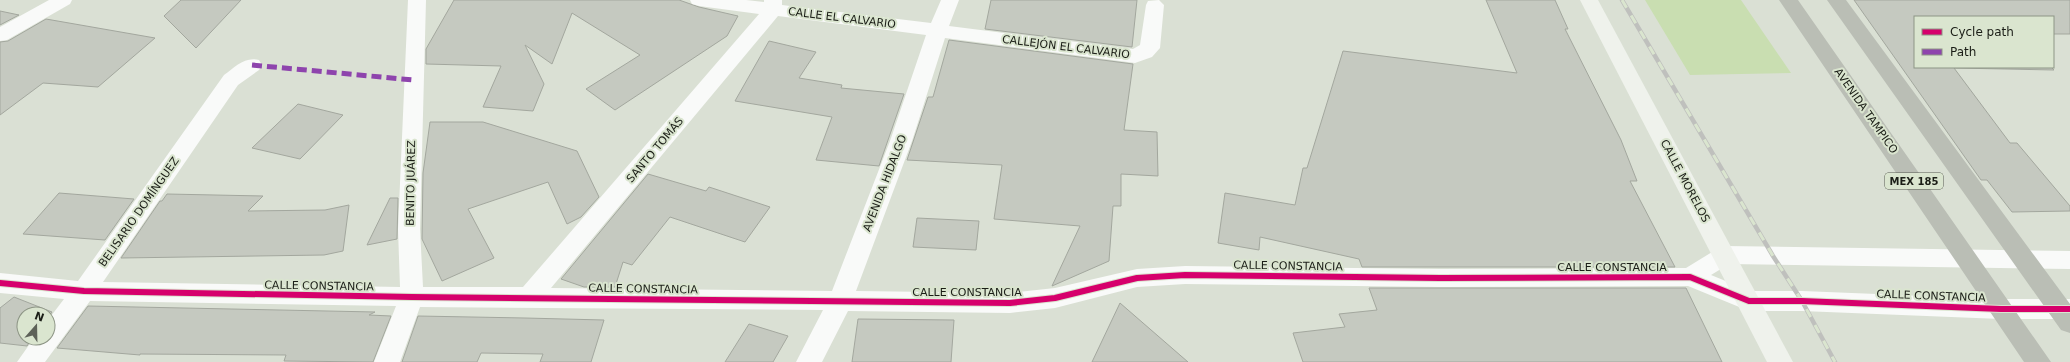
<svg xmlns="http://www.w3.org/2000/svg" width="2070" height="362" font-family="'DejaVu Sans',sans-serif">
  <style>
    .green { fill: #c9deb1 }
    .building { fill: #c5c9c0; stroke: #a3a79e }
    .lines { fill: none; stroke-linecap: round; stroke-linejoin: round }
    .street { fill: #f9faf9; fill-rule: evenodd }
    .secondary { fill: #eff2ec; fill-rule: evenodd }
    .primary { fill: #babeb5; fill-rule: evenodd }
    .rail-casing { stroke: #bfc0bd; stroke-width: 4.5 }
    .rail { stroke: #dae5cf; stroke-width: 3; stroke-dasharray: 9; stroke-linecap: butt }
    .quiet { stroke: #8e44ad; stroke-width: 5; stroke-dasharray: 10 5; stroke-linecap: butt }
    .cycleway-casing { stroke: #dae5cf; stroke-width: 8 }
    .cycleway { stroke: #d6006c; stroke-width: 6 }
    .labels { text-anchor: middle; dominant-baseline: central; stroke-width: 4; stroke-linejoin: round; paint-order: stroke }
    .shield { fill: #dae5cf; stroke: #54594e; stroke-width: 1 }
    .shield-label { font-size: 10px; font-weight: bold; fill: #1a1d16 }
    .street-label { font-size: 11px; fill: #1a1d16; stroke: #dae5cf }
  </style>
  <rect width="100%" height="100%" fill="#dae0d4"/>
  <!-- green -->
  <path class="green" d="M1645,0H1741L1791,73L1690,75Z"/>
  <!-- building -->
  <path class="building" d="M181,0H241L196,48L164,16Z
    M454,0H679L699,7L738,16L727,36L615,110L586,89L640,55L572,13L552,64L525,45L544,84L533,111L483,107L501,66L426,64V49Z
    M991,0H1137L1132,47L985,29Z
    M1486,0H1555L1568,29H1565L1621,140L1637,181H1630L1675,267H1362L1359,259L1260,237L1259,250L1218,243L1225,193L1295,205L1303,168H1307L1343,51L1517,73Z
    M1854,0H2070V34H2053V17H1915V67H2051L2054,70L1954,68L2010,143H2017L2070,206V211L2012,212L1987,180H1981Z
    M0,11L19,15L0,25Z
    M46,19L155,38L98,87L43,83L0,115V42L8,41Z
    M949,40L1133,64L1124,130L1157,132L1158,176L1121,174V206H1113L1109,261L1052,286L1080,226L994,219L1002,165L907,160L928,97H933Z
    M769,41L816,52L799,78L842,85L841,88L904,94L879,166L816,160L832,117L735,101Z
    M298,104L343,115L300,159L252,148Z
    M430,122H483L577,151L599,197L581,217L567,224L548,182L468,209L494,258L442,281L422,239L423,173Z
    M648,174L706,191L709,187L770,207L745,242L670,217L632,265L623,262L615,287H584L561,279Z
    M59,193L134,199L105,240L23,234Z
    M167,194L263,196L248,211L325,210L349,205L343,251L324,255L121,258L160,201H162Z
    M390,198H398L397,239L367,245Z
    M917,218L979,221L976,250L913,247Z
    M1369,288H1686L1722,362H1303L1293,333L1345,327L1339,314L1377,310Z
    M14,297L52,312L48,318V314H24V338H32L27,346L0,343V308Z
    M1120,303L1188,362H1092Z
    M88,306L375,312L369,315L391,316L373,362L284,361L286,355L140,354V355L57,348Z
    M418,316L525,318L604,320L591,362H540L543,354L481,353L477,362H402Z
    M858,319L954,320L951,362H852Z
    M749,324L788,336L773,362H725Z"/>
  <g class="lines">
    <!-- street -->
    <path class="street" d="M49,0H72L70,4L7,40L0,41V27Z
      M408,0H426L420,229L423,287H523L759,14L699,6L692,4L690,0H746L764,2V0H782V5L931,23L941,0H959L949,26L1133,49L1140,45L1146,5L1148,1L1159,0L1164,5L1160,48L1152,57L1135,63L945,38L912,141L856,291L1010,293L1055,288L1137,269L1185,266L1440,269L1686,268L1717,249L1725,246L2070,251V269L1729,264L1711,275L1750,291H1802L2001,299H2070V319H2001L1802,311H1749L1688,286L1440,287L1185,284L1137,287L1055,308L1010,313L848,311L822,362H796L823,310L420,307L400,362H374L396,306L90,301L45,362H17L34,338H48V320L64,299L0,293V273L78,281L224,75C235,67 245,56 259,60L262,65L259,70L238,85L103,282L400,287L398,229ZM778,16L926,35L890,141L832,291L551,288Z"/>
    <!-- secondary -->
    <path class="secondary" d="M1580,0H1598L1793,362H1767Z"/>
    <!-- primary -->
    <path class="primary" d="M1779,0H1798L2051,362H2024Z
      M1827,0H1846L2070,304V333L2061,330Z"/>
    <defs>
      <path id="rail" d="M1622,0L1773,256L1802,301L1835,362"/>
    </defs>
    <!-- rail casing -->
    <use href="#rail" class="rail-casing"/>
    <!-- rail -->
    <use href="#rail" class="rail"/>
    <!-- quiet -->
    <path class="quiet" d="M252,65L413,80"/>
    <defs>
      <path id="cycleway" d="M0,283L84,291L412,297L1010,303L1055,298L1137,278L1185,275L1440,278L1690,277L1749,301H1802L2001,309H2070"/>
    </defs>
    <!-- cycleway casing -->
    <use href="#cycleway" class="cycleway-casing"/>
    <!-- cycleway -->
    <use href="#cycleway" class="cycleway"/>
  </g>
  <g class="labels">
    <!-- shield labels -->
    <rect class="shield" x="1885" y="173" width="58" height="16" rx="3"/>
    <g class="shield-label">
      <text x="1914" y="181">MEX 185</text>
    </g>
    <!-- street labels -->
    <g class="street-label">
      <text transform="translate(842 18) rotate(7)">CALLE EL CALVARIO</text>
      <text transform="translate(1066 47) rotate(7)">CALLEJÓN EL CALVARIO</text>
      <text transform="translate(1866 111) rotate(55)">AVENIDA TAMPICO</text>
      <text transform="translate(655 150) rotate(-50)">SANTO TOMÁS</text>
      <text transform="translate(1685 181) rotate(62)">CALLE MORELOS</text>
      <text transform="translate(411 183) rotate(-89)">BENITO JUÁREZ</text>
      <text transform="translate(885 183) rotate(-69)">AVENIDA HIDALGO</text>
      <text transform="translate(139 212) rotate(-55)">BELISARIO DOMÍNGUEZ</text>
      <text transform="translate(1288 266) rotate(1)">CALLE CONSTANCIA</text>
      <text x="1612" y="267">CALLE CONSTANCIA</text>
      <text transform="translate(319 286) rotate(1)">CALLE CONSTANCIA</text>
      <text transform="translate(643 289) rotate(1)">CALLE CONSTANCIA</text>
      <text x="967" y="292">CALLE CONSTANCIA</text>
      <text transform="translate(1931 296) rotate(2)">CALLE CONSTANCIA</text>
    </g>
  </g>
  <!-- legend -->
  <rect x="1914" y="16" width="140" height="52" fill="#dae5cf" stroke="#8d9585"/>
  <rect x="1922" y="29" width="20" height="6" fill="#d6006c" stroke="#8d9585"/>
  <text x="1950" y="36" font-size="12" fill="#1a1d16">Cycle path</text>
  <rect x="1922" y="49" width="20" height="6" fill="#8e44ad" stroke="#8d9585"/>
  <text x="1950" y="56" font-size="12" fill="#1a1d16">Path</text>
  <!-- north arrow -->
  <g transform="translate(36 326) rotate(20)"><circle r="19" fill="#dae5cf" stroke="#8d9585"/>
  <path d="M0-3L7 15L0 10L-7 15Z" fill="#5d6158"/>
  <text y="-6" font-size="11" font-weight="bold" text-anchor="middle" fill="#1a1d16">N</text>
  </g>
</svg>
